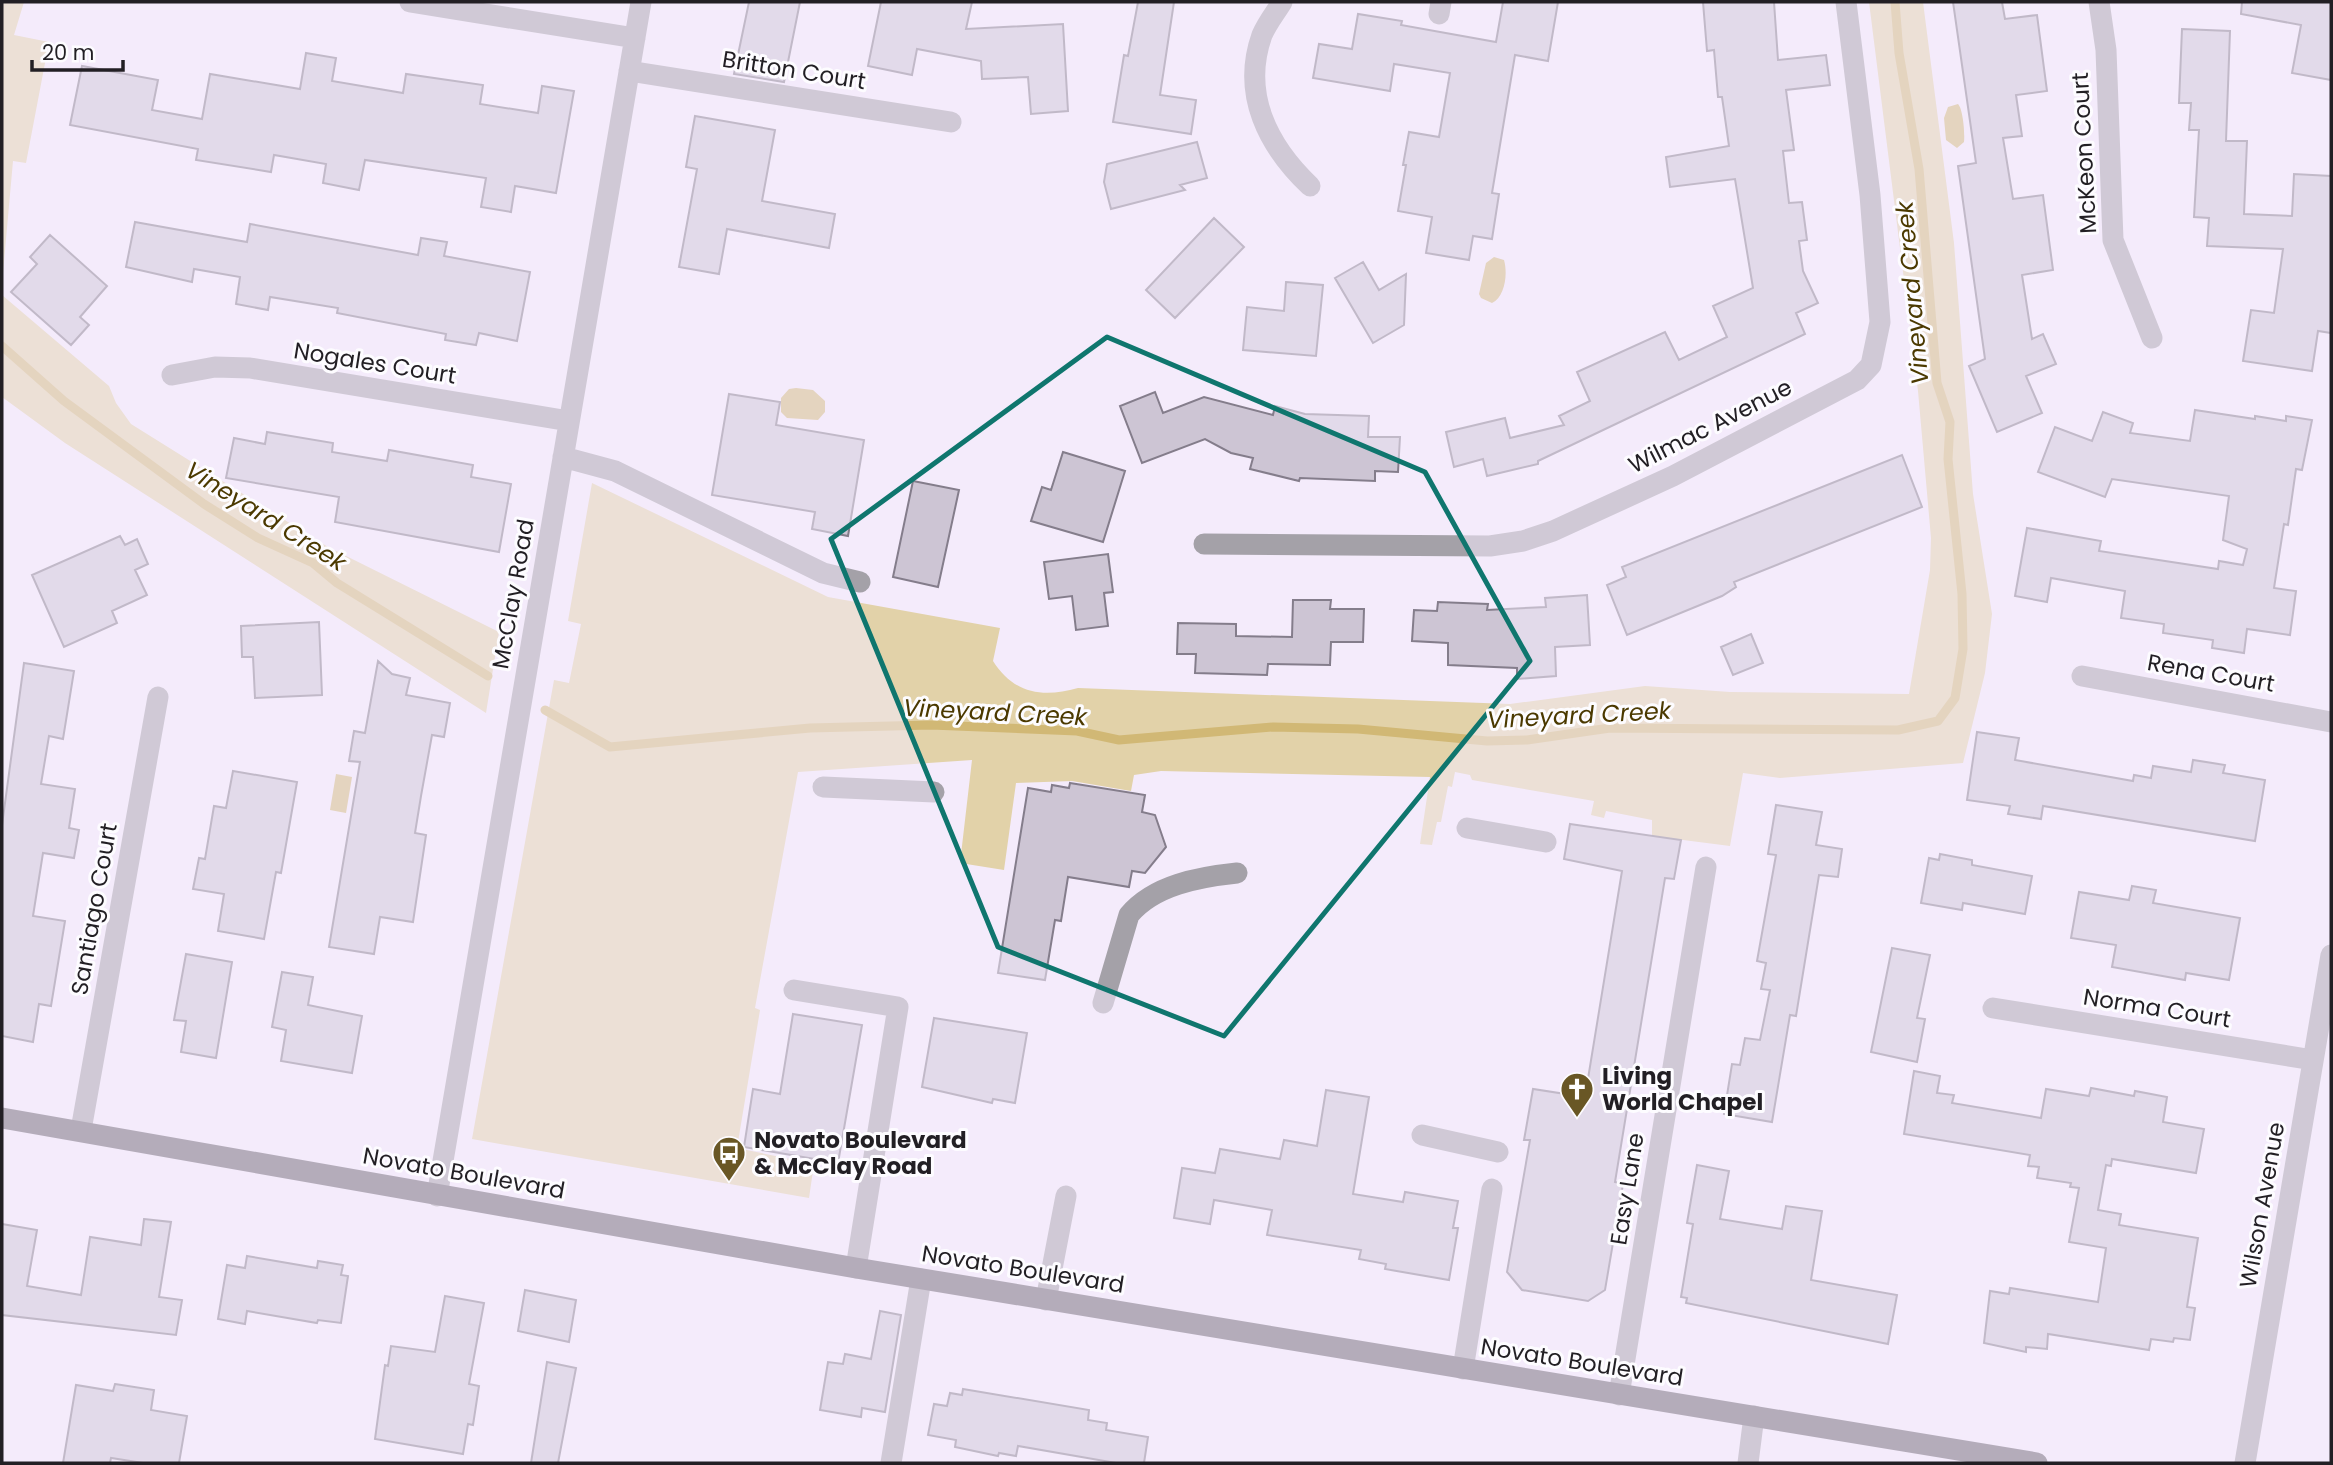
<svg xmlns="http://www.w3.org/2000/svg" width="2333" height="1465" font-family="Poppins,sans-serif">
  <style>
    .green { fill: #e2d2a9 }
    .water { fill: #d1b875 }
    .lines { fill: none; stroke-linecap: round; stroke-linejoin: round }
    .stream { stroke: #d1b875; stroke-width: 9 }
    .building { fill: #cdc5d4; stroke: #847d8b; stroke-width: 2 }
    .minor { stroke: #a4a1a8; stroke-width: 21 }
    .major { stroke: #67616c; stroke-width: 21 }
    .marked { fill: none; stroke: #0f766e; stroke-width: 5; stroke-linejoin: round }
    .labels { text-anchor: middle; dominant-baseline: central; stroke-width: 6; stroke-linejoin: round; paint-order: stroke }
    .street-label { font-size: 23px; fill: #221f24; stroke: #fdfcff }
    .poi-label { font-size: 23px; font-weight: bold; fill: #221f24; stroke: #fdfcff; text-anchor: start }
    .water-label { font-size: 24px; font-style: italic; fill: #4b3900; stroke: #fdfcff }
  </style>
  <rect width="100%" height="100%" fill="#f4ebfb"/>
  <!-- green -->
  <path class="green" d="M2,2H24L14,35L49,42L26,163L13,161L2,284Z
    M1869,2H1923L1954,243L1973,494L1992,614L1985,673L1963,763L1780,778L1743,773L1730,846L1652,836V820L1606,811L1604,818L1591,815L1594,801L1472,780L1470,775L1455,772L1452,787L1448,786L1441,822H1437L1432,845L1420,844L1430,777L1161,771L1134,775L1131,791L1072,781L1016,783L1004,870L960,863L972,760L798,772L755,1008L760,1010L737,1148L814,1164L809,1198L472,1139L554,680L569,683L581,624L568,621L592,483L828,597L1000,628L993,661C1014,694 1043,698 1078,688L1510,704L1645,686L1730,692L1909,694L1930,570L1931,538L1918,391Z
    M2,295L109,386L116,403L131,424L328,547L499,632L486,713L65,443L2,397Z"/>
  <!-- water -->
  <path class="water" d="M1958,104C1963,109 1965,133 1964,142L1957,148L1946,140L1944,118L1948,107Z
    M1494,257L1504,260C1508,274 1505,297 1492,303L1481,298L1479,294L1486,263Z
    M796,388L813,390L825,401V412L818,420L787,418L781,412V398L789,389Z
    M336,774L352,777L346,813L330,810Z"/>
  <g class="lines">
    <!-- stream -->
    <path class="stream" d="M2,346L64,401L204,504L258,538L313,563L337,583L488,676
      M545,710L610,747L810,728L931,725L1077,731L1119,740L1273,727L1358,729L1487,741L1527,740L1610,728L1898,730L1938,721L1955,698L1963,649L1962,594L1948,459L1950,422L1937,383L1919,169L1899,53L1895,2"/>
  </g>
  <!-- building -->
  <path class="building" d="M749,2H800L784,82L734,74Z
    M881,2H972L966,29L1063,24L1068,111L1031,114L1028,77L982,79L981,61L917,49L912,75L868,66Z
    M1138,2H1174L1160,95L1196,100L1191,134L1113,122L1124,55L1128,56Z
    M1503,2H1558L1548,61L1515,55L1492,193L1499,194L1492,239L1473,236L1469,260L1426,253L1432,217L1398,211L1406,165H1403L1409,132L1439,137L1450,73L1394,64L1390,91L1313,78L1319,44L1352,49L1358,14L1402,21L1401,25L1496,42Z
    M1703,2H1774L1778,60L1826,55L1830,85L1786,90L1794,150L1783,151L1789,203L1802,202L1807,240L1799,241L1803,271L1818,303L1796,313L1805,334L1538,461V464L1487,476L1483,459L1454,467L1446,432L1505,418L1510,438L1564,425L1559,416L1590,401L1577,372L1665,332L1679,360L1727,337L1713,306L1753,288L1735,179L1670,187L1666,157L1729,146L1722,97H1718L1714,50L1707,51Z
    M1953,2H2002L2005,19L2037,15L2047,91L2016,95L2022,136L2003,138L2013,199L2043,195L2053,270L2022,275L2032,339L2043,334L2056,364L2026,376L2042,413L1997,432L1969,366L1985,359L1958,166L1976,163Z
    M2242,2H2331V80L2292,73L2301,25L2241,14Z
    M2182,29L2230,31L2226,141H2247L2244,214L2292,216L2294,174L2331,176V333L2318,331L2312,371L2243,361L2251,310L2274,313L2283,249L2207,246L2209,218L2194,217L2199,130H2189L2191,103H2179Z
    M306,53L336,58L332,81L403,93L406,74L483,85L480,104L538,113L542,86L574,91L556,193L515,186L511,212L481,207L486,178L365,160L359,190L323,183L326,164L274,155L271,172L196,160L198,149L70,125L82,66L158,80L152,110L202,119L210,74L300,89Z
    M695,116L775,130L762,201L835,214L829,248L727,229L719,274L679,267L697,169L686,167Z
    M1197,142L1207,178L1180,185L1185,190L1111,209L1104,182L1107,164Z
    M1214,218L1244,247L1175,318L1146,290Z
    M135,222L247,242L250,224L418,255L421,238L447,242L444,256L530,272L517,341L479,333L476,345L445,340L446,334L337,313L338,308L270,297L268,310L236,304L240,277L194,269L192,282L126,267Z
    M50,235L107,286L80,317L89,325L71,345L11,292L37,264L30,257Z
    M1363,262L1379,290L1406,274L1404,325L1373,343L1335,278Z
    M1286,282L1323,285L1316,356L1243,350L1247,307L1284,311Z
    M1155,392L1163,413L1204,397L1273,415L1275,406L1305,414L1369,416L1368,437H1400L1398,472L1375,471V481L1300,478L1299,481L1250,469L1253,458L1231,453L1205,439L1142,463L1120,406Z
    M729,394L780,402L776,425L864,440L848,536L812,529L815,512L712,495Z
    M2195,410L2255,419V416L2286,421V416L2312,420L2302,470L2296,469L2288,525L2284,524L2274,588L2296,591L2290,635L2247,629L2244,653L2212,648L2213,640L2163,633L2164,624L2121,618L2125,591L2051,578L2047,602L2015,596L2027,528L2101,541L2099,551L2218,569L2219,561L2243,565L2247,549L2223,540L2229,496L2112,479L2105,497L2038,472L2055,427L2092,441L2103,412L2133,423L2130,433L2190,441Z
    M267,432L333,443L332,452L387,461L389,450L473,465L471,477L511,484L499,552L335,522L339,497L226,478L234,438L265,444Z
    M1063,452L1125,471L1103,542L1031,521L1042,487L1051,490Z
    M1902,455L1922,507L1734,582L1736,587L1722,596L1627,635L1607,585L1626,577L1622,567Z
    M913,481L959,490L938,587L893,577Z
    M120,536L125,545L137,539L148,564L135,570L147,595L112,611L117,623L64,647L32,575Z
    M1108,554L1113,592L1104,593L1108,626L1076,630L1072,596L1049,599L1044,562Z
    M1587,595L1590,645L1555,647L1556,676L1517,679V668L1448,665V643L1412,641L1414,610L1437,611L1438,602L1488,604L1487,610L1546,607L1545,598Z
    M1293,600H1331L1330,609H1364L1363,642H1331L1330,665L1268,664L1267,675L1195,673L1196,654H1177L1178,623L1236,624V636L1292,637Z
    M319,622L322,695L255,698L253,657H242L241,626Z
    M1751,634L1763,663L1733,675L1721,647Z
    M378,661L392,674L410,678L406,695L450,703L444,737L432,735L421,796L415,833L426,835L413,922L380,917L374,954L329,947L360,762L349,761L354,731L365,733Z
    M24,663L74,671L63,739L49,736L41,784L75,789L69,828L79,830L74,858L43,853L33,916L65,921L51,1006L39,1004L33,1042L2,1036V825Z
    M1977,732L2019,738L2015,760L2133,781L2134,775L2151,778L2153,766L2191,772L2193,760L2225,765L2223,773L2265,780L2255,841L2043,806L2041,819L2008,814L2010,806L1967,800Z
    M233,771L297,782L281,873L276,872L264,939L218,931L224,894L193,889L199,858L205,859L214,806L226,808Z
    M1070,783L1145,795L1142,812L1155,815L1166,847L1145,873L1132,871L1129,887L1068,877L1061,921L1055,920L1045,980L998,973L1028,788L1051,792L1052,785L1069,788Z
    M1776,805L1822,812L1816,845L1842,849L1838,877L1819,875L1796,1016L1790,1015L1772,1122L1724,1114L1732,1064L1740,1065L1745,1038L1760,1040L1770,990L1761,989L1766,963L1757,961L1776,855L1768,854Z
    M1570,824L1681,840L1674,879L1665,878L1615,1182L1623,1184L1605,1290L1588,1301L1522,1290L1507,1272L1530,1140H1524L1533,1089L1585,1097L1622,871L1564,859Z
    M1940,854L1972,860V865L2032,876L2025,914L1963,903L1962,910L1921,903L1929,858L1939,860Z
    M2132,886L2156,890L2153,903L2240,918L2229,980L2186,973L2185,980L2112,967L2116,945L2071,938L2079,892L2129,900Z
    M1892,948L1930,955L1917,1018L1925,1019L1917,1062L1871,1052Z
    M186,954L232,962L216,1058L181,1052L186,1021L174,1020Z
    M282,972L313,977L308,1005L362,1016L352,1073L281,1061L286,1030L272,1027Z
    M793,1014L862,1025L838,1163L744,1147L753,1089L780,1094Z
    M934,1018L1027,1033L1015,1103L993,1099L992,1103L922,1087Z
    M1914,1071L1940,1076L1937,1093L1954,1095L1952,1103L2041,1118L2046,1089L2089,1096L2091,1088L2134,1096L2135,1091L2167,1097L2163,1122L2204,1129L2196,1173L2112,1159L2111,1166L2106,1165L2098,1210L2121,1214L2119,1225L2198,1238L2187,1307L2195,1308L2190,1340L2174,1338L2173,1342L2151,1339L2149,1350L2048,1334L2047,1349L2026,1347V1352L1984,1343L1990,1291L2009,1294L2010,1288L2098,1302L2106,1248L2069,1242L2079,1188L2070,1187L2071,1183L2037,1178L2039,1167L2028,1166L2030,1155L1904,1134Z
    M1326,1090L1369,1097L1353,1194L1403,1202L1405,1192L1458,1201L1453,1228H1458L1449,1280L1385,1269L1386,1264L1359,1259L1361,1250L1267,1235L1272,1210L1214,1200L1210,1224L1174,1218L1182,1168L1215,1173L1220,1149L1280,1159L1284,1140L1317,1146Z
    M1697,1165L1729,1171L1720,1219L1782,1229L1786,1206L1822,1211L1811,1280L1897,1295L1888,1344L1686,1303L1687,1298L1681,1297L1693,1224L1687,1223Z
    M144,1219L171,1222L159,1297L182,1300L176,1335L2,1315V1224L37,1230L27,1286L81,1295L90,1237L141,1245Z
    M247,1256L317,1268L318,1261L343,1265L341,1275L348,1276L341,1323L318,1320L317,1323L247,1311L245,1324L218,1319L227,1265L245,1268Z
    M525,1290L576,1300L569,1342L518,1331Z
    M445,1296L484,1303L469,1384L479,1386L473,1425L468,1424L463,1454L375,1439L385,1365L388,1366L391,1346L435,1352Z
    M880,1311L901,1315L885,1412L862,1408L861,1417L820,1410L828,1362L843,1364L845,1354L871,1359Z
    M547,1362L576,1368L558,1463H531Z
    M115,1384L154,1390L151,1410L187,1416L179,1463H143L111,1458L110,1463H63L76,1385L113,1391Z
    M963,1389L1089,1410L1088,1420L1107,1423L1106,1430L1148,1437L1144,1463H1116L1018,1446L1016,1456L999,1453L998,1456L955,1447L956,1440L928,1435L934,1404L947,1406L950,1393L962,1395Z"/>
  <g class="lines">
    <!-- minor -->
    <path class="minor" d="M410,2L635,38
      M1282,2C1276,12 1267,23 1262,35C1241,94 1268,146 1310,186
      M2099,2L2106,50L2113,240L2152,338
      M1439,14L1441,2
      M629,71L951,122
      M172,375L215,367L250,368L569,421
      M563,457L615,471L823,573L860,582
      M1204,544L1490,546L1523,541L1553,531L1673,476L1857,380L1871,365L1880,322L1870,195L1846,2
      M2082,676L2331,722
      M823,787L934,792
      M1467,828L1546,842
      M794,990L898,1007L856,1268
      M1103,1003L1129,915C1154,885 1199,877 1237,873
      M1993,1008L2313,1060
      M81,1130L158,697
      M1422,1135L1498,1152
      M437,1196L641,2
      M1046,1300L1066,1196
      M1463,1369L1492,1189
      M1619,1395L1706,867
      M891,1463L921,1279
      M1748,1463L1754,1416
      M2245,1463L2331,955"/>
    <!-- major -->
    <path class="major" d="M2,1118L856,1268L2037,1463"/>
  </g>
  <!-- marked area -->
  <path d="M0 0H2333V1465H0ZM1107,337L1425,472L1530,661L1224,1036L998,947L831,539Z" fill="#f4ebfb" fill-opacity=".55" fill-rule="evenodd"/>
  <path class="marked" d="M1107,337L1425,472L1530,661L1224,1036L998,947L831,539Z"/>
  <!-- icons -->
  <defs>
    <symbol id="church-pin" viewBox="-11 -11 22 30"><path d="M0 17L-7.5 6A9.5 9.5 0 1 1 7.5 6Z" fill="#695725" stroke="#fdfcff"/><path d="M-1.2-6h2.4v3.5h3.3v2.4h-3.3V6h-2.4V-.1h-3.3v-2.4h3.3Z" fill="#fff"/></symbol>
    <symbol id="bus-pin" viewBox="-11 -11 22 30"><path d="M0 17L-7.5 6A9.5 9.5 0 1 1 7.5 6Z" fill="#695725" stroke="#fdfcff"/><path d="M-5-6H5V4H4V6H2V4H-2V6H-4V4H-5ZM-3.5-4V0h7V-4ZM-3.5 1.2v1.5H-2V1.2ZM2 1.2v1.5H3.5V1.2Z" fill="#fff"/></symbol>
  </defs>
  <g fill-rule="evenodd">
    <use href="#church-pin" x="1558" y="1070" width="38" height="52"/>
    <use href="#bus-pin" x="710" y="1134" width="38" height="52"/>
  </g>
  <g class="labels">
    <!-- street labels -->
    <g class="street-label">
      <text transform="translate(794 70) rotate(9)">Britton Court</text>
      <text transform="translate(2084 153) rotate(-93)">McKeon Court</text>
      <text transform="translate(375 363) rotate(9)">Nogales Court</text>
      <text transform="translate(1710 426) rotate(-27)">Wilmac Avenue</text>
      <text transform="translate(513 594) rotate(-80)">McClay Road</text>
      <text transform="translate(2211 673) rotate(10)">Rena Court</text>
      <text transform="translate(94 909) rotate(-80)">Santiago Court</text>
      <text transform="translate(2157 1008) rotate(9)">Norma Court</text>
      <text transform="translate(464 1173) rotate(10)">Novato Boulevard</text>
      <text transform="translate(1627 1189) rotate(-81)">Easy Lane</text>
      <text transform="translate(2262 1205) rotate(-80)">Wilson Avenue</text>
      <text transform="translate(1023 1269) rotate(9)">Novato Boulevard</text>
      <text transform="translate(1582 1362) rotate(9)">Novato Boulevard</text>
    </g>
    <!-- poi labels -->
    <g class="poi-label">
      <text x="1602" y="1076">Living<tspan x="1602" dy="26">World Chapel</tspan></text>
      <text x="754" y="1140">Novato Boulevard<tspan x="754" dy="26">&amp; McClay Road</tspan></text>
    </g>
    <!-- water labels -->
    <g class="water-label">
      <text transform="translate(1912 293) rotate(-95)">Vineyard Creek</text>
      <text transform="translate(266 516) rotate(32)">Vineyard Creek</text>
      <text transform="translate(995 712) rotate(3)">Vineyard Creek</text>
      <text transform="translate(1579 715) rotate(-3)">Vineyard Creek</text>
    </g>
  </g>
  <!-- border -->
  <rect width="2333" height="1465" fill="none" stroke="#221f24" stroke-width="7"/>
  <!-- scale -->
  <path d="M32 60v10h91v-10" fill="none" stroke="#221f24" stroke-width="3.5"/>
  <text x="42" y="60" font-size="21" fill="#221f24" stroke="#fdfcff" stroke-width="5" paint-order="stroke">20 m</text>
</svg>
